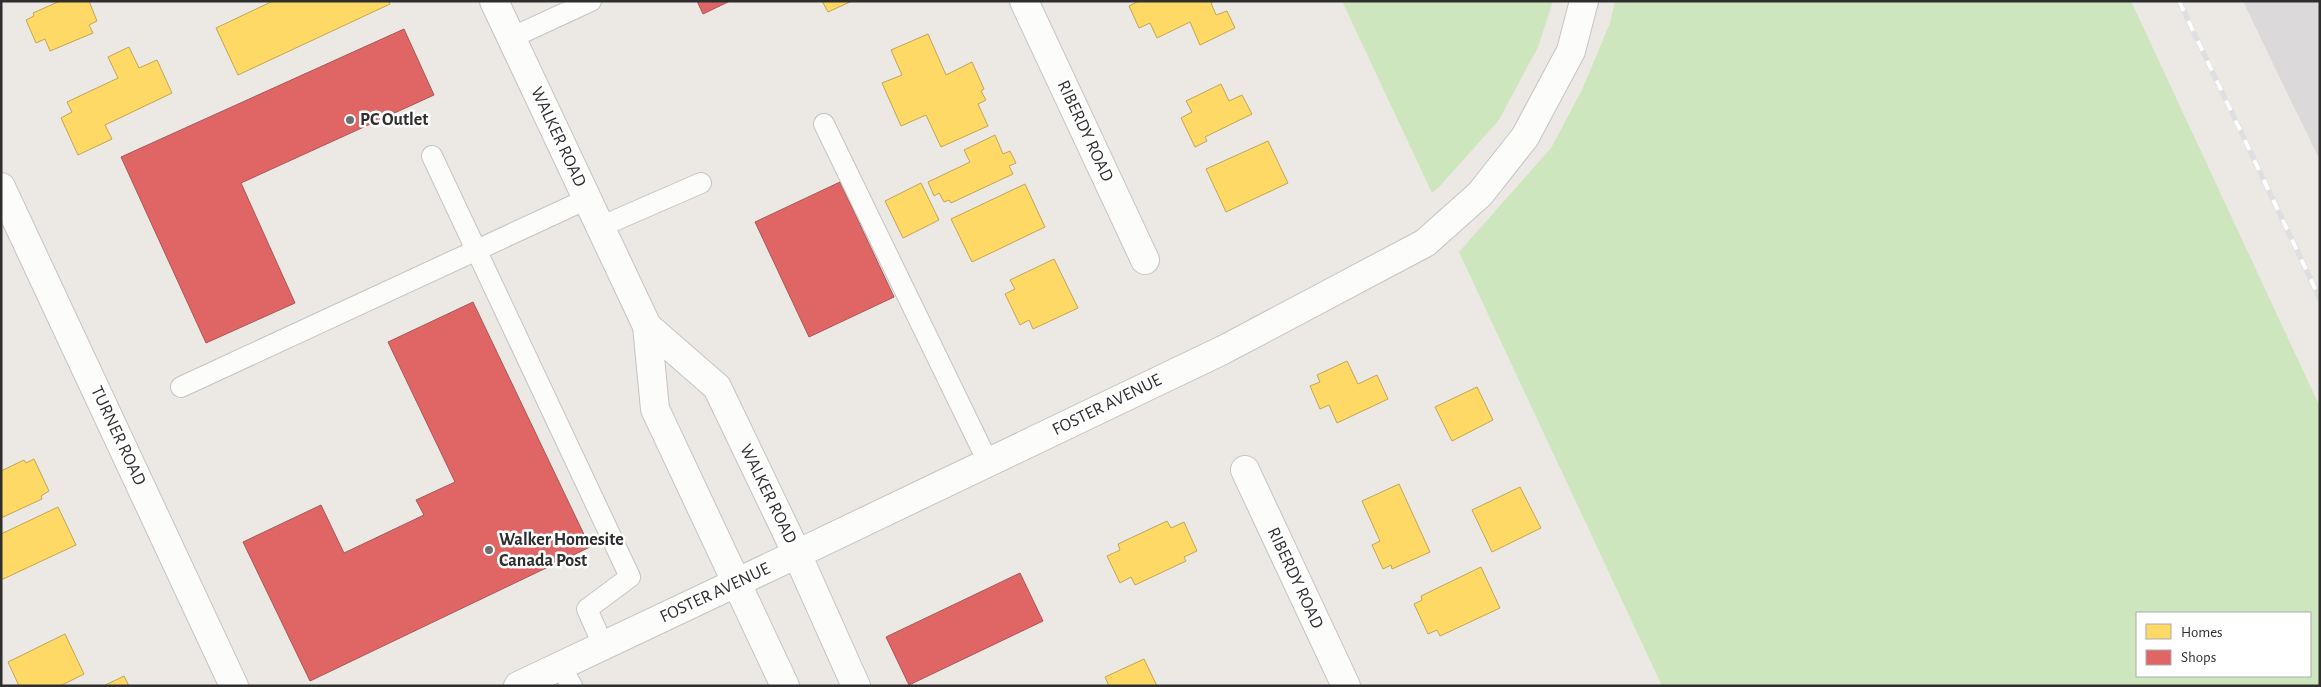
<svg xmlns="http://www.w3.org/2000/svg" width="2321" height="687" font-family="'Alegreya Sans',sans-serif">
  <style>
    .industrial { fill: #dcd9db }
    .green { fill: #cee6be; fill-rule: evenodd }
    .homes { fill: #ffd966; stroke: #c0a655 }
    .shops { fill: #e06666; stroke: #ab5555 }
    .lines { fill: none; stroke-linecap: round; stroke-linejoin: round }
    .lane-casing { stroke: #c5c4c5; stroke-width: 22 }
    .street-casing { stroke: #c5c4c5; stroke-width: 30 }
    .secondary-casing { stroke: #c5c4c5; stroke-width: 30 }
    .lane { stroke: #fcfcfb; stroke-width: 20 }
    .street { stroke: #fcfcfb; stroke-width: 28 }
    .secondary { stroke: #fcfcfb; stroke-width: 28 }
    .rail-casing { stroke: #dfdfe1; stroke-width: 5.5 }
    .rail { stroke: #fff; stroke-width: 4; stroke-dasharray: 11; stroke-linecap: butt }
    .poi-dot { fill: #706f6e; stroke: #fff; stroke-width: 2 }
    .labels { text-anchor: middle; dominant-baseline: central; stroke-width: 5; stroke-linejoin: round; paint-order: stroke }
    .poi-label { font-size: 18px; font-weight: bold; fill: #2e2e2e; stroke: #fff; text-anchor: start }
    .street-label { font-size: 18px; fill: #2e2e2e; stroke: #fff }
  </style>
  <rect width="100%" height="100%" fill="#ece8e4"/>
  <!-- industrial -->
  <path class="industrial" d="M2243,1H2320V160L2289,97Z"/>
  <!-- green -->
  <path class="green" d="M1342,1H1553L1538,47L1499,120L1439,187L1432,193Z
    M1615,1H2131L2320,407V686H1662L1459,252L1551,148L1582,90L1610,23ZM2137,613H2310V676H2137Z"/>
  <!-- homes -->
  <path class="homes" d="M60,1H89L97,21L89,25L93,33L50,51L45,39L36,43L26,20L34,16L33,13Z
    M273,1H389L390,4L238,75L216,28Z
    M822,1H852L828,12Z
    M1215,1L1211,3L1216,15L1227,11L1235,28L1200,45L1190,22L1157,38L1150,23L1139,28L1129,6L1139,1Z
    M928,34L946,75L972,62L984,89L981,91L986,100L978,104L988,126L941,147L926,115L901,126L882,83L902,75L891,50Z
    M129,47L139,68L157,60L172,93L105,125L112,139L78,155L61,118L72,112L67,102L118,78L108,57Z
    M1221,84L1229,101L1242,95L1252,114L1205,137L1207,141L1195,147L1181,118L1192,112L1186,101Z
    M995,135L1003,154L1010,151L1016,163L1009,166L1013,174L951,203L949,200L944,202L939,193L934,196L928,182L970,162L964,150Z
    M1268,141L1288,183L1226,212L1206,169Z
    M921,183L939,220L903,238L885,201Z
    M1025,184L1045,227L972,262L951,219Z
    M1054,259L1078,308L1033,329L1029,320L1020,325L1005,294L1015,289L1010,280Z
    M1347,361L1358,384L1377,375L1388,399L1337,423L1329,405L1320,409L1310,386L1320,382L1317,375Z
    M1477,387L1493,420L1452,441L1435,407Z
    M34,459L49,491L41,496L42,499L1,518V471L24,460L26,463Z
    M1399,484L1430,552L1392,569L1391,565L1383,569L1372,545L1380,541L1362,501Z
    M1520,487L1541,528L1492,552L1472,510Z
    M58,507L76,545L1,580V534Z
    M1167,521L1171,528L1184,522L1197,551L1184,557L1186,561L1135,585L1131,577L1120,583L1107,556L1120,550L1118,544Z
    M1481,567L1500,608L1440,636L1437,630L1428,634L1414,604L1422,600L1421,596Z
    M65,634L84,674L60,686H19L8,662Z
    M1144,659L1157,686H1109L1105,677Z
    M124,676L129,686H103L118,679Z"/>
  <!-- shops -->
  <path class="shops" d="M697,1H730L703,14Z
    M404,29L434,95L241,183L295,303L206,343L121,157Z
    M840,182L894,297L809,337L755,222Z
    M473,302L590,547L310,681L243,542L321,505L344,553L424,515L416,500L455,482L388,342Z
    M1020,573L1043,621L909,685L886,637Z"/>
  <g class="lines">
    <defs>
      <path id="lane" d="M511,38L591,1
        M824,124L988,462
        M432,156L630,577L587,609L603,645
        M600,227L701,183
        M181,387L587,199
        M560,666L572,686"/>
      <path id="street" d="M1024,1L1145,260
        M1,187L234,686
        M1245,470L1346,686
        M518,686L797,554"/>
      <path id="secondary" d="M494,1L647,326L655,409L785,686
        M647,326L717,387L797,554L856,686
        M797,554L1223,350L1425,243L1480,194L1525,137L1571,51L1584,1"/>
    </defs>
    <!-- lane casing -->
    <use href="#lane" class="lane-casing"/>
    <!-- street casing -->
    <use href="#street" class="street-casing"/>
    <!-- secondary casing -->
    <use href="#secondary" class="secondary-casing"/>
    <!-- lane -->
    <use href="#lane" class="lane"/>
    <!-- street -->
    <use href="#street" class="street"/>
    <!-- secondary -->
    <use href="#secondary" class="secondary"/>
    <defs>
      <path id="rail" d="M2179,1L2320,299"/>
    </defs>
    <!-- rail casing -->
    <use href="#rail" class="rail-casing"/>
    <!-- rail -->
    <use href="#rail" class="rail"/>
  </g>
  <!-- markers -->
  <g class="poi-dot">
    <circle cx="350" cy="120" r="5"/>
    <circle cx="489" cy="550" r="5"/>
  </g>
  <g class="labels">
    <!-- poi labels -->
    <g class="poi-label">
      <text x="360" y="120">PC Outlet</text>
      <text x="499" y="540">Walker Homesite<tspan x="499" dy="21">Canada Post</tspan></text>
    </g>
    <!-- street labels -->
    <g class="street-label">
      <text transform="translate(1085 131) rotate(65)">RIBERDY ROAD</text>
      <text transform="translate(558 137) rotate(65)">WALKER ROAD</text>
      <text transform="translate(1107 405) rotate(-26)">FOSTER AVENUE</text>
      <text transform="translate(118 436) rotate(65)">TURNER ROAD</text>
      <text transform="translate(768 494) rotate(64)">WALKER ROAD</text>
      <text transform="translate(1295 578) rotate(65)">RIBERDY ROAD</text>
      <text transform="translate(715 593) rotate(-25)">FOSTER AVENUE</text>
    </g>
  </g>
  <!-- border -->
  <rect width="2321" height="687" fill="none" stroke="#2e2e2e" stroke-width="5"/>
  <!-- legend -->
  <rect x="2136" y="612" width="175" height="65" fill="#ffffff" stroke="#ababab"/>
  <rect x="2146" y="624" width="25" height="15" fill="#ffd966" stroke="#ababab"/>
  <text x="2181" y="637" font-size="15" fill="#2e2e2e">Homes</text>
  <rect x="2146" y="650" width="25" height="15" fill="#e06666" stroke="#ababab"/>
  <text x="2181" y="662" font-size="15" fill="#2e2e2e">Shops</text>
</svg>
